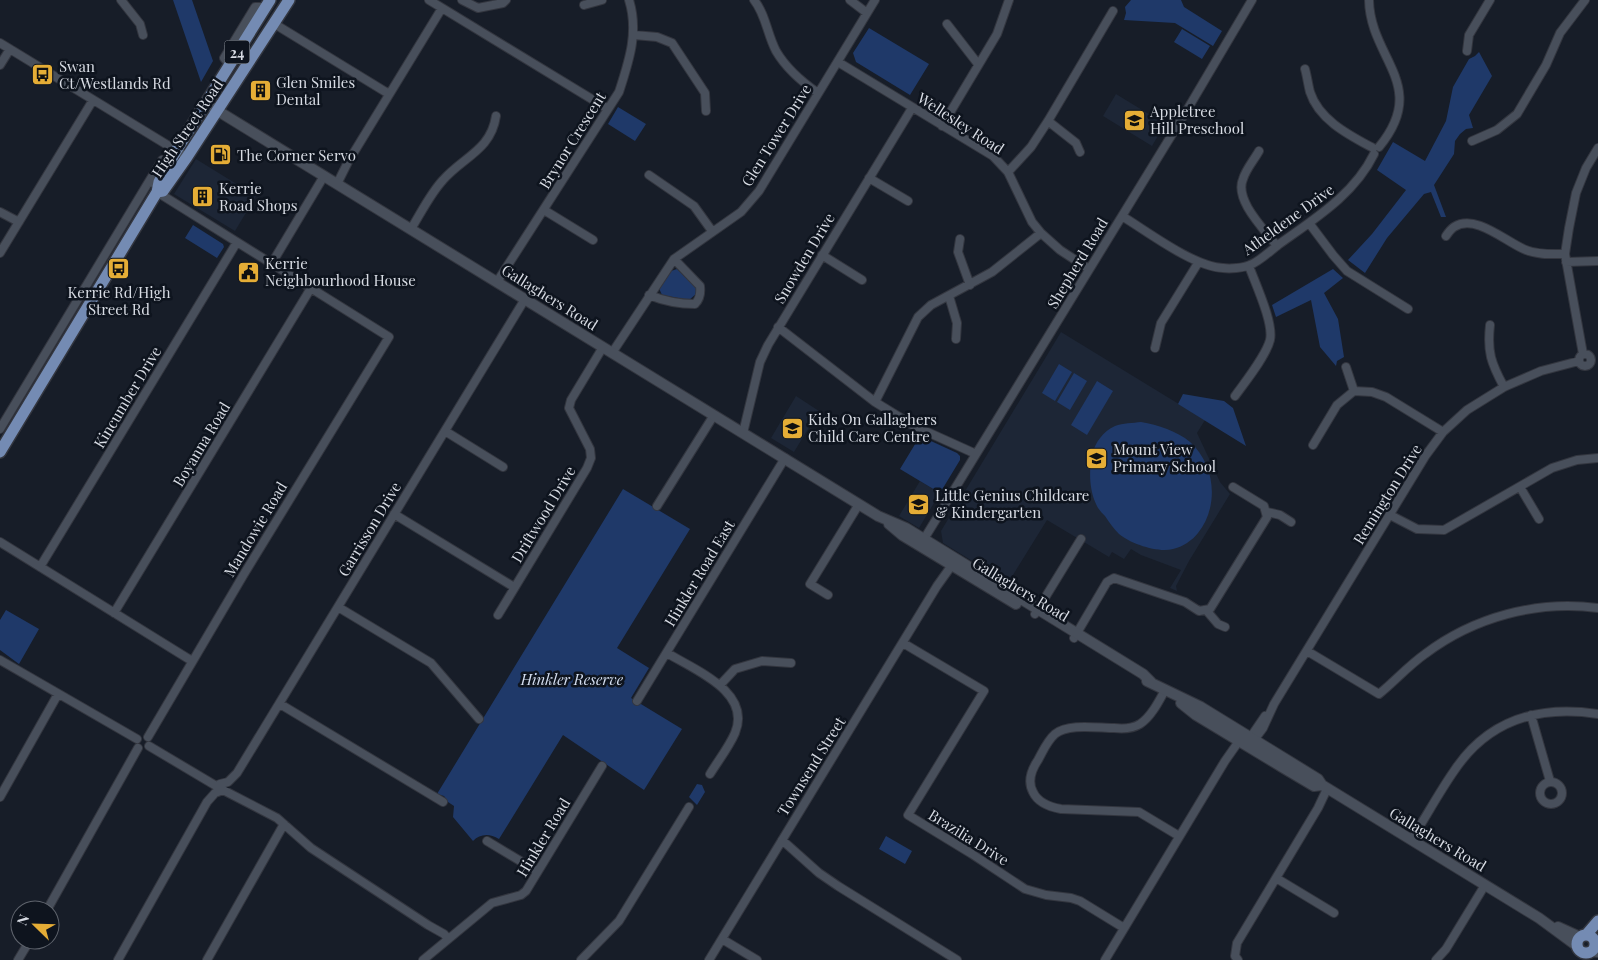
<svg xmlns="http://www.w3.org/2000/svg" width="1598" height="960" font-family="'Playfair Display',serif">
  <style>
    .built { fill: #1d2636 }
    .green { fill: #1f3969 }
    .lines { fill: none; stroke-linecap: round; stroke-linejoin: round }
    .street-casing { stroke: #33363f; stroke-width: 10 }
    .secondary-casing { stroke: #33363f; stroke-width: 12 }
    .primary-casing { stroke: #33363f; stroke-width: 14 }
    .street { stroke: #484f5b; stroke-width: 8 }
    .secondary { stroke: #484f5b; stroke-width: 10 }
    .primary { stroke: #748bb3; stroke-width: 11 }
    .labels { text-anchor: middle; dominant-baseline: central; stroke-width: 5; stroke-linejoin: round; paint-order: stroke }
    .shield { fill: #0e141e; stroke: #9ba0a9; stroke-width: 1 }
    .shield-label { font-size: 14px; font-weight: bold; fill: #d8dce4 }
    .poi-label { font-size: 15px; fill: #d8dce4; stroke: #0e141e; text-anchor: start }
    .street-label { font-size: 15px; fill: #d8dce4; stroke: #0e141e }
    .park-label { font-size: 15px; font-style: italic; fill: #d5dff1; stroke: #0e141e }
  </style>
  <rect width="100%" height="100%" fill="#171d28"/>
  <!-- built -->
  <path class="built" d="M1116,94L1165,124L1152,146L1103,116Z
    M196,159L256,196L235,231L174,194Z
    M1061,332L1205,420L1197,433L1220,482L1230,494L1189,561L1176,586L1177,591L1170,588L1181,570L1141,555L1131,549L1124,559L1112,552L1109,557L1047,520L1008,583L943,543L941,531Z
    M796,396L819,411L794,452L771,438Z
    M920,481L940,493L919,528L899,516Z"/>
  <!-- green -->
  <path class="green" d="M173,0H192L213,61L201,82Z
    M1131,0H1181L1184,7L1222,31L1213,46L1175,23L1124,20L1126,13L1125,7Z
    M869,28L929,64L910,95L856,62L853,53Z
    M1182,29L1210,46L1202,59L1174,42Z
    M1479,52L1492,76L1469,115L1473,128L1466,129L1460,134L1455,141L1454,154L1434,185L1446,217H1441L1431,192L1424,194L1387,238L1365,273L1348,260L1372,234L1406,190L1377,170L1393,142L1425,161L1446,121L1453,87L1469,59L1475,56Z
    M618,107L646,124L635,141L608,124Z
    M193,225L223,244L224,247L217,258L185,238Z
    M677,269L696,288V294L689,300L662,295L658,286L671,271Z
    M1333,269L1343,278L1324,293L1338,319L1344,357L1337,361L1336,366L1320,347L1311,300L1276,317L1272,305Z
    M1059,364L1072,372L1055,401L1042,393Z
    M1074,373L1087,381L1070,410L1057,402Z
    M1097,381L1113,391L1087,435L1071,425Z
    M1183,394L1224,401L1233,408L1246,446L1178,404Z
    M1141,422C1158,425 1177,431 1190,442C1216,465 1219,507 1198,533C1193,540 1182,547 1173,549C1158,553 1131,544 1119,534C1114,529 1109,522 1105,516C1102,513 1098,509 1096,504C1089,489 1089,471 1092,455C1095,443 1103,431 1115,426C1123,423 1133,423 1141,422Z
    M920,436L957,453L960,456V460L940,493L900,469Z
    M623,489L690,529L617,648L649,668L631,698L682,729L644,790L563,735L499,839C489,833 480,834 473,841L453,817L454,806L448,802L444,796L437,794Z
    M6,610L39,629L19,664L0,650V620Z
    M697,784L702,785L705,792L697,805L689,797Z
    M886,836L912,851L905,864L879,849Z"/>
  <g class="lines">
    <defs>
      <path id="street" d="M121,0L140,24L143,35
        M429,0L608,109
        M462,0L478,8L503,3L506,0
        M754,0C766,15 767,34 776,51C786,68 802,82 818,93
        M850,0L867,13
        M1369,0C1370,59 1430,85 1379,147
        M584,5L602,0
        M273,23L389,94
        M947,24L978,64
        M634,35L657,37L672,43L705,93L706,111
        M0,43L187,157
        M1467,51L1469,35L1490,0
        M838,62L993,156L1008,172L1032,222L1041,233L1060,250L1089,269
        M229,64L224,58L255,7H265
        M0,65L10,49
        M1305,69C1307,76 1308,84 1310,92C1319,120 1349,135 1373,148
        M1048,121L1076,143L1080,152
        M942,126L997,34L1009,0
        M1472,141L1497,130L1517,114L1546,65L1560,33L1585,0
        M1259,151C1254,160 1246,169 1243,179C1234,200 1264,229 1277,246
        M1008,172L1031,147L1048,121L1113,11
        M649,175L694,206L712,231
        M869,178L908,201
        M148,183L162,160
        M337,184L348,162L442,8
        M544,210L593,240
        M0,212L19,222
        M1122,216C1148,232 1194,267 1223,268C1230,269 1243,268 1250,265C1260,261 1269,252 1278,245C1314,219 1354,195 1374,154
        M1309,223L1333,255L1347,271L1408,309
        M411,229C421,213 430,194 443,180C463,157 491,150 496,116
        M1446,236C1448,233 1451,229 1454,227C1476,213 1507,243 1526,250C1538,255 1552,254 1565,254
        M960,239L958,252L970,285
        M0,253L93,100
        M822,255L862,280
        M1566,262L1598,261
        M272,263L324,176
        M497,282L619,92C629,61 639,32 629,0
        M649,295C664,301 679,304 695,304C700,299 701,294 700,286L674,259
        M949,296L957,323L956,339
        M1490,325C1487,352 1491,363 1504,387
        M778,327L875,402L914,426L976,454
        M1155,348L1161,323L1198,263
        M612,353L674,259L741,212L759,191L875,0
        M1579 360a6 6 0 1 1 12 0a6 6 0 1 1-12 0Z
        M1583,354L1565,254L1569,228L1576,193L1586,168L1598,148
        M1346,367L1354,391
        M1235,396C1245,382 1266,356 1270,340C1274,323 1255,283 1249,266
        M875,402L918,317L931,305L992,272L1041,233
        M0,429L148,183L159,182
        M445,431L503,467
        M743,433L760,362L768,345L912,108
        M1313,445L1337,405L1354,391L1372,392L1386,397L1443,432
        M1520,487L1539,519
        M657,506L714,415
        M1267,512L1280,515L1291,522
        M394,514L514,587
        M1390,515L1417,529L1444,530L1552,468L1577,460L1598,458
        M924,539L1187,110L1252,0
        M0,542L192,661
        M40,567L237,242
        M828,595L810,584L859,504
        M338,607L431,663L479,719
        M1206,610L1218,624L1225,627
        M114,613L311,288
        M1035,614L1081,539
        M498,615L587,468L591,458L590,449L569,408L571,400L603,347
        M1074,638L1107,582L1114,578L1185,602L1199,611L1210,609L1267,517L1264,506L1233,487
        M903,643L984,691L908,815L972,854L1025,889L1046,895L1071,898L1080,901L1124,928
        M1307,651L1379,694C1395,681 1408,666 1425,654C1474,617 1537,600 1598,608
        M667,653C695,670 752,692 735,733C729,747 718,761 710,774
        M0,660L137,739
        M720,685L735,669L762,661L791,663
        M1165,690C1159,701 1151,717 1140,724C1132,729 1123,729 1114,728C1098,728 1068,723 1055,734C1047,741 1043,751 1038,760C1032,769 1027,781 1033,792C1038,803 1050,807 1061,809L1139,812L1179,836
        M637,701L785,458
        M280,704L443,802
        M1531,715L1550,781
        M148,737L244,574L389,337L157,192
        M1250,738L1265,716
        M1254,740L1263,728L1274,704L1426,455L1443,432L1467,410L1504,387L1541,371L1579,361
        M149,746L223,790L277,818L311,848L428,925L444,934L448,939
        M1540 793a11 11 0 1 1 22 0a11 11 0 1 1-22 0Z
        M220,784L228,782L237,773L525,299
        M0,797L58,694
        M782,840L819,873L838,886L957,960
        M1411,840C1426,817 1438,794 1454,771C1488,720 1539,705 1598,714
        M487,841L537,871
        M1276,878L1334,913
        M47,910L138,748
        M722,939L757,960
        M18,960L30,940
        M118,960L207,802L215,793L223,790
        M207,960L284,824
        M423,960L492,903L521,895L526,891L602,766
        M581,960L619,921L689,807
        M709,960L937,586L952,565
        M1105,960L1225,761L1239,741
        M1238,960L1235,956L1237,943L1318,808L1327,789
        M1436,960L1446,949L1485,885"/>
      <path id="secondary" d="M205,103L878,516L906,528L1143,674L1151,682
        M889,524L902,535L1016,604
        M1147,681L1201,707L1318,779L1322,785L1539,918L1577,946
        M1181,703L1196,715L1282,767L1314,786L1322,785
        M1558,927L1580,937
        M1595,943L1598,944
        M1592,951L1598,952"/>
      <path id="primary" d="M157,192L163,191L187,157L289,0
        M0,452L157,192L159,182L176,151L270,0
        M1577 944a9 9 0 1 1 18 0a9 9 0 1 1-18 0Z
        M1586,935L1598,921"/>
    </defs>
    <!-- street casing -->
    <use href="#street" class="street-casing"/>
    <!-- secondary casing -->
    <use href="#secondary" class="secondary-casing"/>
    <!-- primary casing -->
    <use href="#primary" class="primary-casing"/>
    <!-- street -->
    <use href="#street" class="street"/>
    <!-- secondary -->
    <use href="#secondary" class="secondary"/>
    <!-- primary -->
    <use href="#primary" class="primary"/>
  </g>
  <!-- icons -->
  <defs>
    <symbol id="bus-square" viewBox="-11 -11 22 22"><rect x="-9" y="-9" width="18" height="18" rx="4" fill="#e5ad36" stroke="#0e141e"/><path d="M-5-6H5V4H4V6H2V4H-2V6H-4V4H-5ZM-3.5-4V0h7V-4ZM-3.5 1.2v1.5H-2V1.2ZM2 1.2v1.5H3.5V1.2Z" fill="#111"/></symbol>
    <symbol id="building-square" viewBox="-11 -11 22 22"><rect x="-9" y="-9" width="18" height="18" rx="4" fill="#e5ad36" stroke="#0e141e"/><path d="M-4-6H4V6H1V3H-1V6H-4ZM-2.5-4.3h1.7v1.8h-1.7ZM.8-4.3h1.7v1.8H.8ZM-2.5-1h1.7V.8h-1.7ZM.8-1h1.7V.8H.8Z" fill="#111"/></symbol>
    <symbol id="school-square" viewBox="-11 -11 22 22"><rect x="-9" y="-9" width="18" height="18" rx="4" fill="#e5ad36" stroke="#0e141e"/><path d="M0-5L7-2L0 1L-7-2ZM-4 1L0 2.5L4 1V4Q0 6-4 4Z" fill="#111"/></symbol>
    <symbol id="fuel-square" viewBox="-11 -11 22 22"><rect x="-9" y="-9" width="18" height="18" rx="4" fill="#e5ad36" stroke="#0e141e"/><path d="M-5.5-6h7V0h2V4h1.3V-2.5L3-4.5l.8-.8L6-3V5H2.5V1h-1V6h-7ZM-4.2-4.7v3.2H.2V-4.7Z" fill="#111"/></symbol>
    <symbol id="civic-square" viewBox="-11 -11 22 22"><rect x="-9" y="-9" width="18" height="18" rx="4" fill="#e5ad36" stroke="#0e141e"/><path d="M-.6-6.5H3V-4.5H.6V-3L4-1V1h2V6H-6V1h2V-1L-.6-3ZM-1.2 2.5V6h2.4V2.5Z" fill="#111"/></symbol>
  </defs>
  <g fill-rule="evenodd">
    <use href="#bus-square" x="30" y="62" width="25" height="25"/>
    <use href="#building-square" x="248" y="78" width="25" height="25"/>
    <use href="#school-square" x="1122" y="108" width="25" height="25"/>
    <use href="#fuel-square" x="208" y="142" width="25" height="25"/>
    <use href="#building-square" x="190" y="184" width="25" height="25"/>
    <use href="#bus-square" x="106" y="256" width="25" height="25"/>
    <use href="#civic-square" x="236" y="260" width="25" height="25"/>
    <use href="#school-square" x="780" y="416" width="25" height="25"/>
    <use href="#school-square" x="1084" y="446" width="25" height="25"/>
    <use href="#school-square" x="906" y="492" width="25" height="25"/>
  </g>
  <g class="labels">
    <!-- shield labels -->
    <rect class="shield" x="224.5" y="40.5" width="25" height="23" rx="4"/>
    <g class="shield-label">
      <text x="237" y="52">24</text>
    </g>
    <!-- poi labels -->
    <g class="poi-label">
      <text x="59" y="66">Swan<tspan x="59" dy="17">Ct/Westlands Rd</tspan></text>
      <text x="276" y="82">Glen Smiles<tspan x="276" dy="17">Dental</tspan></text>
      <text x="1150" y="111">Appletree<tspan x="1150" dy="17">Hill Preschool</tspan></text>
      <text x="237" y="155">The Corner Servo</text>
      <text x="219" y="188">Kerrie<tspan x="219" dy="17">Road Shops</tspan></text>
      <text x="265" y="263">Kerrie<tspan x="265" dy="17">Neighbourhood House</tspan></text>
      <text x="119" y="292" text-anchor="middle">Kerrie Rd/High<tspan x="119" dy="17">Street Rd</tspan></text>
      <text x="808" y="419">Kids On Gallaghers<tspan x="808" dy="17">Child Care Centre</tspan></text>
      <text x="1113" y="449">Mount View<tspan x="1113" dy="17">Primary School</tspan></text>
      <text x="935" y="495">Little Genius Childcare<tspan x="935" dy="17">&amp; Kindergarten</tspan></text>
    </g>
    <!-- street labels -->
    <g class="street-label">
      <text transform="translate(961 123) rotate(33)">Wellesley Road</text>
      <text transform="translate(187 128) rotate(-56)">High Street Road</text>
      <text transform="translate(776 135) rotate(-58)">Glen Tower Drive</text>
      <text transform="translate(572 140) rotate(-58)">Brynor Crescent</text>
      <text transform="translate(1288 219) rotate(-36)">Atheldene Drive</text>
      <text transform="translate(804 258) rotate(-59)">Snowden Drive</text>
      <text transform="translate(1077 263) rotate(-59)">Shepherd Road</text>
      <text transform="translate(550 297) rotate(32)">Gallaghers Road</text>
      <text transform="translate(127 397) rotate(-59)">Kincumber Drive</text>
      <text transform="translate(201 444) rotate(-59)">Boyanna Road</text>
      <text transform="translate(1387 494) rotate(-58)">Remington Drive</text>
      <text transform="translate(543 514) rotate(-59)">Driftwood Drive</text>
      <text transform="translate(255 529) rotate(-59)">Mandowie Road</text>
      <text transform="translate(369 529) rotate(-59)">Garrisson Drive</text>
      <text transform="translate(699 573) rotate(-59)">Hinkler Road East</text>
      <text transform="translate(1021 589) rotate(31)">Gallaghers Road</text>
      <text transform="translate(811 766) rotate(-58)">Townsend Street</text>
      <text transform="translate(543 837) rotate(-59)">Hinkler Road</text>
      <text transform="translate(969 837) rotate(32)">Brazilia Drive</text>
      <text transform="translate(1438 839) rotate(31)">Gallaghers Road</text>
    </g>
    <!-- park labels -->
    <g class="park-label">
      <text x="572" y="679">Hinkler Reserve</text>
    </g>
  </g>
  <!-- north arrow -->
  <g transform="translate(35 925) rotate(293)"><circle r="24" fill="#0e141e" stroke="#5f646d"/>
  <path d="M0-4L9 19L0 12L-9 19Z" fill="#e5ad36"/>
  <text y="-8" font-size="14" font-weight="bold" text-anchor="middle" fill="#d8dce4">N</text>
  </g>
</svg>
